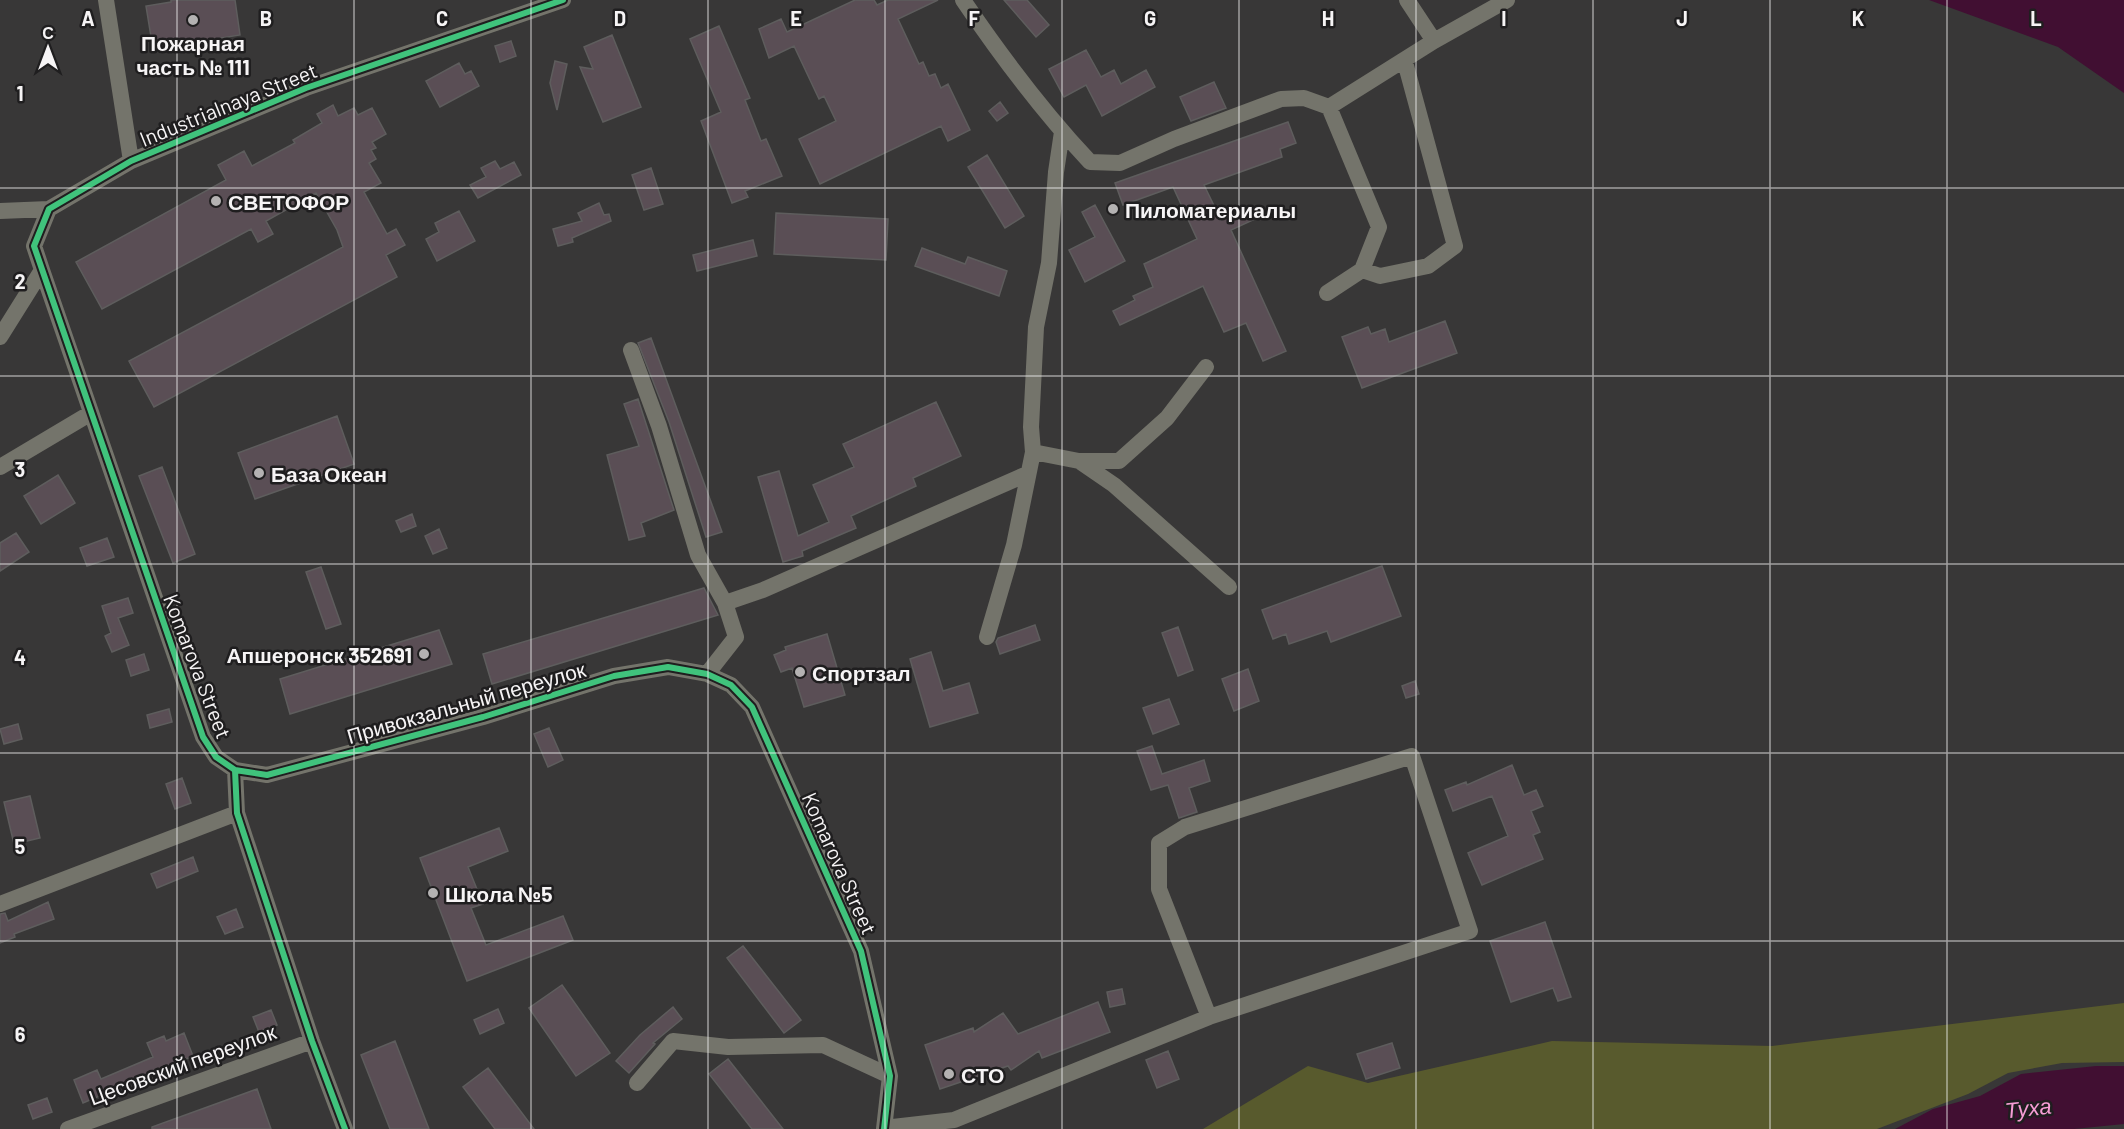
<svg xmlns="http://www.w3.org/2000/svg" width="2124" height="1129" font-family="Barlow,sans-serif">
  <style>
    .green { fill: #585a2d }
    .water { fill: #410f32 }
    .building { fill: #5a4e55; stroke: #5e5d5d; stroke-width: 1.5 }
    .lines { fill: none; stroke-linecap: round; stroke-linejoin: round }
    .minor { stroke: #74746b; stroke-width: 16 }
    .cycleway-casing { stroke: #1f1e1f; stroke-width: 10 }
    .cycleway { stroke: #40c37c; stroke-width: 6 }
    .grid { fill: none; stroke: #f6f4f5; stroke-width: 1.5; stroke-opacity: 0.55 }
    .poi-dot { fill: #b4b2b2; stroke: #1f1e1f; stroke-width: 2 }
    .labels { text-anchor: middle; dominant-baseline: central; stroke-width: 5; stroke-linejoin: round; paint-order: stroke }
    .poi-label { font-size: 21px; font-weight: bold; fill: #f6f4f5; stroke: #1f1e1f; text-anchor: start }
    .street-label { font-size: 21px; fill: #f6f4f5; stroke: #1f1e1f }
    .water-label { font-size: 22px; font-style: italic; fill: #f69dd5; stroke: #1f1e1f }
    .grid-label { font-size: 20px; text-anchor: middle; font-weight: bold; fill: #f6f4f5; stroke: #1f1e1f; stroke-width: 5; stroke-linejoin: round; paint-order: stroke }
  </style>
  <rect width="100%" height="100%" fill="#383737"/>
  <!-- green -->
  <path class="green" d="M2124,1003V1062L2062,1063L2008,1073L1968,1094L1877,1129H1203L1308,1066L1368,1083L1552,1041L1772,1046Z"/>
  <!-- water -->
  <path class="water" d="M1929,0H2124V93L2058,47Z
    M2096,1066H2124V1124L2074,1129H1895L1933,1109L1980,1096L2021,1074Z"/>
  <!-- building -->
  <path class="building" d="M171,0H235L240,35L153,49L146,6L171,2Z
    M855,0H874L877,5L888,0H938L898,19L919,64L923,62L929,76L935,74L941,88L948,84L970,130L948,141L941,126L820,184L799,139L836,121L824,96L819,99L794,46L769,58L759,29L781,19L787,32Z
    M1004,0H1027L1049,25L1036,37Z
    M719,26L750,98L745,100L761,141L766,139L782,176L745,191L748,197L732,203L701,121L721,112L690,39Z
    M612,35L641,107L603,122L580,67L593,69L584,47Z
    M511,41L516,56L500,62L495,46Z
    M1086,50L1101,77L1114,70L1121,84L1146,70L1155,87L1102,116L1086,85L1064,97L1049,69Z
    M555,61L567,64L557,110L550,83Z
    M459,63L465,74L471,71L479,86L440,107L426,81Z
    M1214,82L1226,108L1191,121L1180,97Z
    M1000,102L1008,113L997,121L989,111Z
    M333,105L338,116L354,108L358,115L372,108L386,134L372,142L376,148L371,150L376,159L369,163L381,183L364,192L387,234L396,229L405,245L386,255L397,277L154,407L129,361L343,247L337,230L316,193L266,221L273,234L258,242L251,229L102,309L76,262L226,180L218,165L244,151L252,166L295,143L293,140L322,123L317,114Z
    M1288,122L1296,143L1280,149L1282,157L1204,185L1221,220L1247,207L1253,220L1231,230L1286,351L1263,361L1246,323L1224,332L1203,286L1120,325L1113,311L1135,300L1133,296L1153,287L1144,264L1197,239L1173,187L1123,205L1115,183Z
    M987,155L1024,216L1005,228L968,167Z
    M495,161L500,169L514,162L521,175L478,198L470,185L486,177L481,168Z
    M651,168L663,204L644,210L632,175Z
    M599,203L604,215L609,214L611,221L572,238L573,242L558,246L553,229L582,221L578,213Z
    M1095,205L1125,261L1085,282L1069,250L1095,237L1082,212Z
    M459,211L475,241L437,261L426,239L439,232L435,223Z
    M776,213L888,219L886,260L774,254Z
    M753,240L757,256L697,271L693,255Z
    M922,248L965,264L968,257L1007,271L999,296L915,266Z
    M1445,321L1457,353L1362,388L1342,337L1368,327L1371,334L1385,329L1389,342Z
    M651,338L722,532L706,537L669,422L638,343Z
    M638,399L674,510L641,523L645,536L629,540L607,455L639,446L624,404Z
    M936,402L961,456L913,478L916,486L851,516L856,528L802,551L803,556L783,562L758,477L779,471L798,536L829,522L813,485L854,467L843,444Z
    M337,416L354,464L255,499L238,453Z
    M162,467L195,554L173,563L139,476Z
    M58,475L75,503L41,524L24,496Z
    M412,514L416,526L401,532L396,521Z
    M439,529L447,548L433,554L425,536Z
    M16,533L29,552L0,571V543Z
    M107,538L114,557L87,566L80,548Z
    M1382,566L1401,616L1331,642L1327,631L1289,644L1286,634L1273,639L1262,610Z
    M321,567L341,624L326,629L306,572Z
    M704,588L718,615L492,684L483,654Z
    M128,598L133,613L118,618L129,645L112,652L105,636L111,633L102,606Z
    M1035,625L1040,640L1000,654L996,642L998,638Z
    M1178,627L1193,670L1178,676L1162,633Z
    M439,630L452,664L290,714L280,679Z
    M827,634L845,695L804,707L792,668L781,672L774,655L786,650L785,647Z
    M931,652L943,691L969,683L978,713L930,727L910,659Z
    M144,654L149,670L131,676L126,660Z
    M1248,669L1259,701L1234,711L1222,679Z
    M1415,681L1419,694L1406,698L1402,686Z
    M1169,699L1179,724L1153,734L1143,708Z
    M169,709L172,722L150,728L147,715Z
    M18,724L22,739L4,744L0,729Z
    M549,728L563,760L548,767L534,734Z
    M1152,746L1162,774L1204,760L1210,781L1189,788L1197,812L1179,818L1168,785L1151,790L1137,751Z
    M1512,765L1524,795L1536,790L1543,806L1531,811L1540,832L1533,835L1543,859L1482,885L1468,853L1508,836L1492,796L1453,811L1445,790L1466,782L1467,785Z
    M182,778L191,803L175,809L166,784Z
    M30,796L40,838L14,844L4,802Z
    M499,828L508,851L468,867L483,904L471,908L486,945L563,916L573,940L467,981L420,858Z
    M193,857L198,871L157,888L151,874Z
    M48,902L54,919L14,934L15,937L0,943V914L5,913L8,921Z
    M236,909L243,927L225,934L217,917Z
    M1545,922L1571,997L1558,1001L1553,988L1511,1002L1490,941Z
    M743,946L801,1020L784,1033L727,958Z
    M562,985L610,1053L576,1076L529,1008Z
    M1122,989L1125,1004L1110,1007L1107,992Z
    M1098,1002L1110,1032L1042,1058L1039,1051L1011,1070L1008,1066L940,1089L925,1045L973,1028L974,1032L1003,1013L1018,1034Z
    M673,1007L682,1019L653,1043L655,1044L629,1073L616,1061L640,1035Z
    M498,1009L504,1023L480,1034L474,1020Z
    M271,1010L277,1025L259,1032L253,1017Z
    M184,1033L193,1056L83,1103L74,1080L97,1070L101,1079L153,1057L147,1043L164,1036L166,1041Z
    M395,1041L429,1129H390L361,1055Z
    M1392,1043L1400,1068L1366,1079L1357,1054Z
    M1168,1051L1179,1079L1157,1088L1146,1060Z
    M728,1059L783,1129H752L709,1074Z
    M488,1068L534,1129H495L463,1087Z
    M257,1089L271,1129H152V1127Z
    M47,1098L52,1112L33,1119L28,1105Z"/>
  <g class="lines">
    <!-- minor -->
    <path class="minor" d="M106,0L131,161
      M963,0C1001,56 1043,112 1090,162L1120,163L1174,139L1281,99L1304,98L1329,107L1434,41L1507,0
      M1407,0L1434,41
      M1329,107L1379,227L1362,270
      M49,209L34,246L42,270L203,737L216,757L235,770L237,813L312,1041L345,1129
      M0,211L49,209L131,161L306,88L563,0
      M1327,293L1362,270L1380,276L1428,266L1455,246L1405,62
      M0,337L42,270
      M631,350L659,426L698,555L725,603
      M1033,452L1079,461L1114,485L1229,587
      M1079,461H1119L1167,418L1206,367
      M0,467L91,413
      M987,637L1014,545L1033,452L1031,427L1036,327L1049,263L1056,172L1062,132
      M707,674L736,637L725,603L763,590L1027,474
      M235,770L267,775L483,717L614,676L668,667L707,674L731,685L752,707L861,951L890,1076L884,1129
      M0,904L237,813
      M637,1083L673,1041L728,1047L823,1045L890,1076
      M884,1128L954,1120L1209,1017L1470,931L1412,756L1185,827L1159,843V889L1209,1017
      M68,1129L312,1041"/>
    <defs>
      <path id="cycleway" d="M235,770L267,775L483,717L614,676L668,667L707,674L731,685L752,707L861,951L890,1076L884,1129
        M345,1129L312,1041L237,813L235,770L216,757L203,737L34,246L49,209L131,161L306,88L563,0"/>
    </defs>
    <!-- cycleway casing -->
    <use href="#cycleway" class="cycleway-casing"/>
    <!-- cycleway -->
    <use href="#cycleway" class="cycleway"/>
  </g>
  <!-- grid -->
  <path class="grid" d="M177,0V1129M354,0V1129M531,0V1129M708,0V1129M885,0V1129M1062,0V1129M1239,0V1129M1416,0V1129M1593,0V1129M1770,0V1129M1947,0V1129M0,188H2124M0,376H2124M0,564H2124M0,753H2124M0,941H2124"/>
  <!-- markers -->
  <g class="poi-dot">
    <circle cx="193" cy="20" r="6"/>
    <circle cx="216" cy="201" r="6"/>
    <circle cx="1113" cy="209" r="6"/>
    <circle cx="259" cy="473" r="6"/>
    <circle cx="424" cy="654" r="6"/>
    <circle cx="800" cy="672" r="6"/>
    <circle cx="433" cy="893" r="6"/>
    <circle cx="949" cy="1074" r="6"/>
  </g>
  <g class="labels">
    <!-- poi labels -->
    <g class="poi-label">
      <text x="193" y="42" text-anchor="middle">Пожарная<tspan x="193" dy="24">часть № 111</tspan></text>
      <text x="228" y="201">СВЕТОФОР</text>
      <text x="1125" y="209">Пиломатериалы</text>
      <text x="271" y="473">База Океан</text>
      <text x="412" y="654" text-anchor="end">Апшеронск 352691</text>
      <text x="812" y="672">Спортзал</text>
      <text x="445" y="893">Школа №5</text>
      <text x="961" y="1074">СТО</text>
    </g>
    <!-- street labels -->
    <g class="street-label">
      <text transform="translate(228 104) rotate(-22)">Industrialnaya Street</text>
      <text transform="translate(198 666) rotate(69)">Komarova Street</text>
      <text transform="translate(466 702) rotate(-16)">Привокзальный переулок</text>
      <text transform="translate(840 863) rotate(66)">Komarova Street</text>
      <text transform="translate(182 1064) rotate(-20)">Цесовский переулок</text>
    </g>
    <!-- water labels -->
    <g class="water-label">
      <text transform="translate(2028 1107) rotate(-6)">Туха</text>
    </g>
  </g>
  <g class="grid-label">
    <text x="88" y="26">A</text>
    <text x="266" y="26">B</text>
    <text x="442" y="26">C</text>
    <text x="620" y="26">D</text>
    <text x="796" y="26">E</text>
    <text x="974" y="26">F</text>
    <text x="1150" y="26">G</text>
    <text x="1328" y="26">H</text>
    <text x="1504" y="26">I</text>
    <text x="1682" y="26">J</text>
    <text x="1858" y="26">K</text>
    <text x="2036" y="26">L</text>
    <text x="20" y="101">1</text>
    <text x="20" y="289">2</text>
    <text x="20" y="477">3</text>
    <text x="20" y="665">4</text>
    <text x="20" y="854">5</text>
    <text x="20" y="1042">6</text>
  </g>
  <!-- north arrow -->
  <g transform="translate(48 48)" stroke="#1f1e1f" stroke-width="4.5" paint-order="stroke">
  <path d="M0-4.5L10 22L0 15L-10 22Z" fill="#f6f4f5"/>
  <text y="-9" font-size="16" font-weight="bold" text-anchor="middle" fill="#f6f4f5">С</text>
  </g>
</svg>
